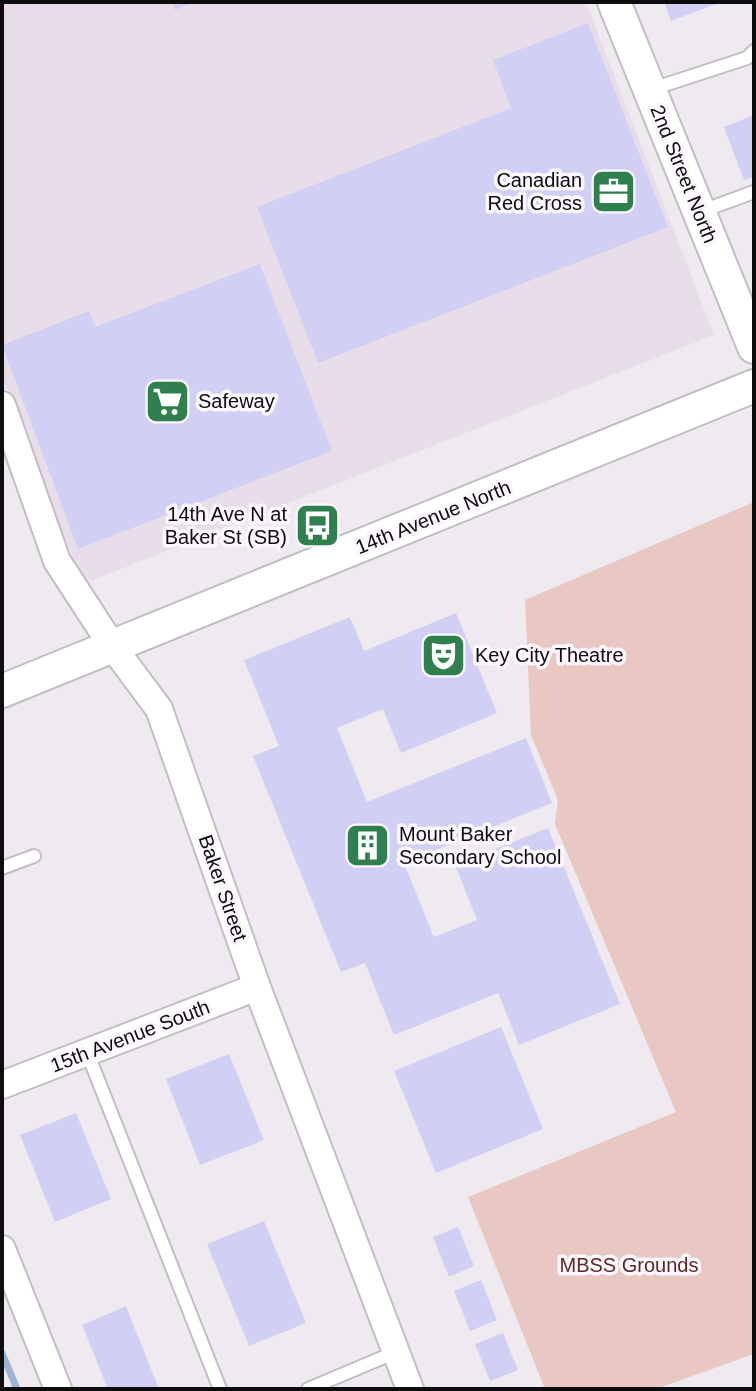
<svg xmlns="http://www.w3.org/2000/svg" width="756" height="1391" font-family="Arial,sans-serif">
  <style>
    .built { fill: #e7dee9 }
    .green { fill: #e9c7c3 }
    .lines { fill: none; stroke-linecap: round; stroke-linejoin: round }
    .stream { stroke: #9db4d1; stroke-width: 7 }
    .building { fill: #d1d0f4 }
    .service-casing { stroke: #c2bec3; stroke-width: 16 }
    .minor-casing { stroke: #c2bec3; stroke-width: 30 }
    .tertiary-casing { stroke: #c2bec3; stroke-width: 36 }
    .service { stroke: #fff; stroke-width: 12 }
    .minor { stroke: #fff; stroke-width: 26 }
    .tertiary { stroke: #fff; stroke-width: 32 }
    .labels { text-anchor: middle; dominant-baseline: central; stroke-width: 7; stroke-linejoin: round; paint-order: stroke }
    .street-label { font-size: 20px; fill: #0d0c0e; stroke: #fcf7fd }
    .poi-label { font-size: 20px; fill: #0d0c0e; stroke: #fcf7fd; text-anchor: start }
    .park-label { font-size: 20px; fill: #5d2823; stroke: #fcf7fd }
  </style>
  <rect width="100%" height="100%" fill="#eeeaef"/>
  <!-- built -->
  <path class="built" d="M2,2H586L714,335L83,584L2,378Z"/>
  <!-- green -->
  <path class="green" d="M754,502V1354L656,1389H545L468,1197L676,1112L555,824L558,800L531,735L525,600Z"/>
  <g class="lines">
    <!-- stream -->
    <path class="stream" d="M2,1353L17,1389"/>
  </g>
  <!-- building -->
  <path class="building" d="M172,2H194L175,10Z
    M664,2H721L671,21Z
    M588,23L668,227L318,363L257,207L511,108L493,60Z
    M754,115V177L744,180L724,127Z
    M260,264L332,451L78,549L2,345L89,311L95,327Z
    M456,613L497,713L401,753L383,709L337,728L367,802L526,738L552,803L404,863L434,937L477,920L455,865L548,828L620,1004L519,1045L498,993L394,1035L365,963L341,972L253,756L279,746L244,660L350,617L364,651Z
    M501,1027L543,1129L436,1173L394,1071Z
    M229,1054L264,1140L200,1165L166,1079Z
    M76,1113L111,1199L55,1222L20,1135Z
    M264,1221L306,1323L249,1346L207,1244Z
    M458,1227L474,1266L449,1277L433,1237Z
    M481,1280L497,1320L470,1331L454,1291Z
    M126,1306L159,1389H108L82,1325Z
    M503,1333L518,1370L490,1381L475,1344Z"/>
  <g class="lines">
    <defs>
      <path id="service" d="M649,90L747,58L754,51
        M702,211L754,192
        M2,868L34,856
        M87,1052L220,1389
        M308,1389L396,1352"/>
      <path id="minor" d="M2,405L57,561L113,647L159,709L257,987L410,1389
        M2,1085L257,987
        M2,1249L58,1389"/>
      <path id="tertiary" d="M614,2L754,347
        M2,691L754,386"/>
    </defs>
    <!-- service casing -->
    <use href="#service" class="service-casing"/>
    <!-- minor casing -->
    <use href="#minor" class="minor-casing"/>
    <!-- tertiary casing -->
    <use href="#tertiary" class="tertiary-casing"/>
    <!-- service -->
    <use href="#service" class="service"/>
    <!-- minor -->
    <use href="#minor" class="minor"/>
    <!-- tertiary -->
    <use href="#tertiary" class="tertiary"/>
  </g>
  <!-- icons -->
  <defs>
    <symbol id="office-square" viewBox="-11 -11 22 22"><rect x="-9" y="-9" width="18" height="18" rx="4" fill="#2f7f4f" stroke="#fcf7fd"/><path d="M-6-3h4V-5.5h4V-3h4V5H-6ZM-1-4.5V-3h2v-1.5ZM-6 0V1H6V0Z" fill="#fff"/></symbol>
    <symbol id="supermarket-square" viewBox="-11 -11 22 22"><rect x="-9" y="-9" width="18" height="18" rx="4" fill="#2f7f4f" stroke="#fcf7fd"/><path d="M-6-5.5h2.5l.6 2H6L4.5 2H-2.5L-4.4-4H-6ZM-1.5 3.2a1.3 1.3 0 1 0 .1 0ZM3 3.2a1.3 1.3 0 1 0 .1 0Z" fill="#fff"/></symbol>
    <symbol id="bus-square" viewBox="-11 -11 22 22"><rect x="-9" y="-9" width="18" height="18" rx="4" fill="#2f7f4f" stroke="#fcf7fd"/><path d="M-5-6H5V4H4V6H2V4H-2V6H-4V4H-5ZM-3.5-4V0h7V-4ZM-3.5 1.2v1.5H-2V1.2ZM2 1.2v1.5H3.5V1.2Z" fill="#fff"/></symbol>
    <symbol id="theatre-square" viewBox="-11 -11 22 22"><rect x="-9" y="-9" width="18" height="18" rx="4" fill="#2f7f4f" stroke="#fcf7fd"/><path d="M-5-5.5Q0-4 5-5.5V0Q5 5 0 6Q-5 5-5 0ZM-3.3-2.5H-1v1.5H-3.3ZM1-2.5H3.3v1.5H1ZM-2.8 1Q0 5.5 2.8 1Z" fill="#fff"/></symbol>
    <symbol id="building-square" viewBox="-11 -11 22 22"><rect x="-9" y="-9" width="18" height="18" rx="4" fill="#2f7f4f" stroke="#fcf7fd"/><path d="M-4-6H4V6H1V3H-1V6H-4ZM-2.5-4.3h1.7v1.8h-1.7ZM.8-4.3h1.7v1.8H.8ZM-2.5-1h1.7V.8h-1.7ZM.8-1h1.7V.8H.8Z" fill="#fff"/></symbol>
  </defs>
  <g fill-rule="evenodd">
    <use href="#office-square" x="588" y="166" width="51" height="51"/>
    <use href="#supermarket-square" x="142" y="376" width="51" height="51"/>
    <use href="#bus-square" x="292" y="500" width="51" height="51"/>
    <use href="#theatre-square" x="418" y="630" width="51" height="51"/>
    <use href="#building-square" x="342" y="820" width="51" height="51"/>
  </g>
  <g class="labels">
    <!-- street labels -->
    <g class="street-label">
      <text transform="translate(684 174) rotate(68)">2nd Street North</text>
      <text transform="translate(433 517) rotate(-22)">14th Avenue North</text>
      <text transform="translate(223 888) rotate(71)">Baker Street</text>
      <text transform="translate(130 1036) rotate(-21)">15th Avenue South</text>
    </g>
    <!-- poi labels -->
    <g class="poi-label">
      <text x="582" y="180" text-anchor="end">Canadian<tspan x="582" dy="23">Red Cross</tspan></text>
      <text x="198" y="401">Safeway</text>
      <text x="287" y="514" text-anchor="end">14th Ave N at<tspan x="287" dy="23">Baker St (SB)</tspan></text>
      <text x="475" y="655">Key City Theatre</text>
      <text x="399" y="834">Mount Baker<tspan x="399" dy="23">Secondary School</tspan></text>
    </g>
    <!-- park labels -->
    <g class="park-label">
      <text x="629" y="1265">MBSS Grounds</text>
    </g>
  </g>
  <!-- border -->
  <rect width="756" height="1391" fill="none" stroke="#0d0c0e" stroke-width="8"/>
</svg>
